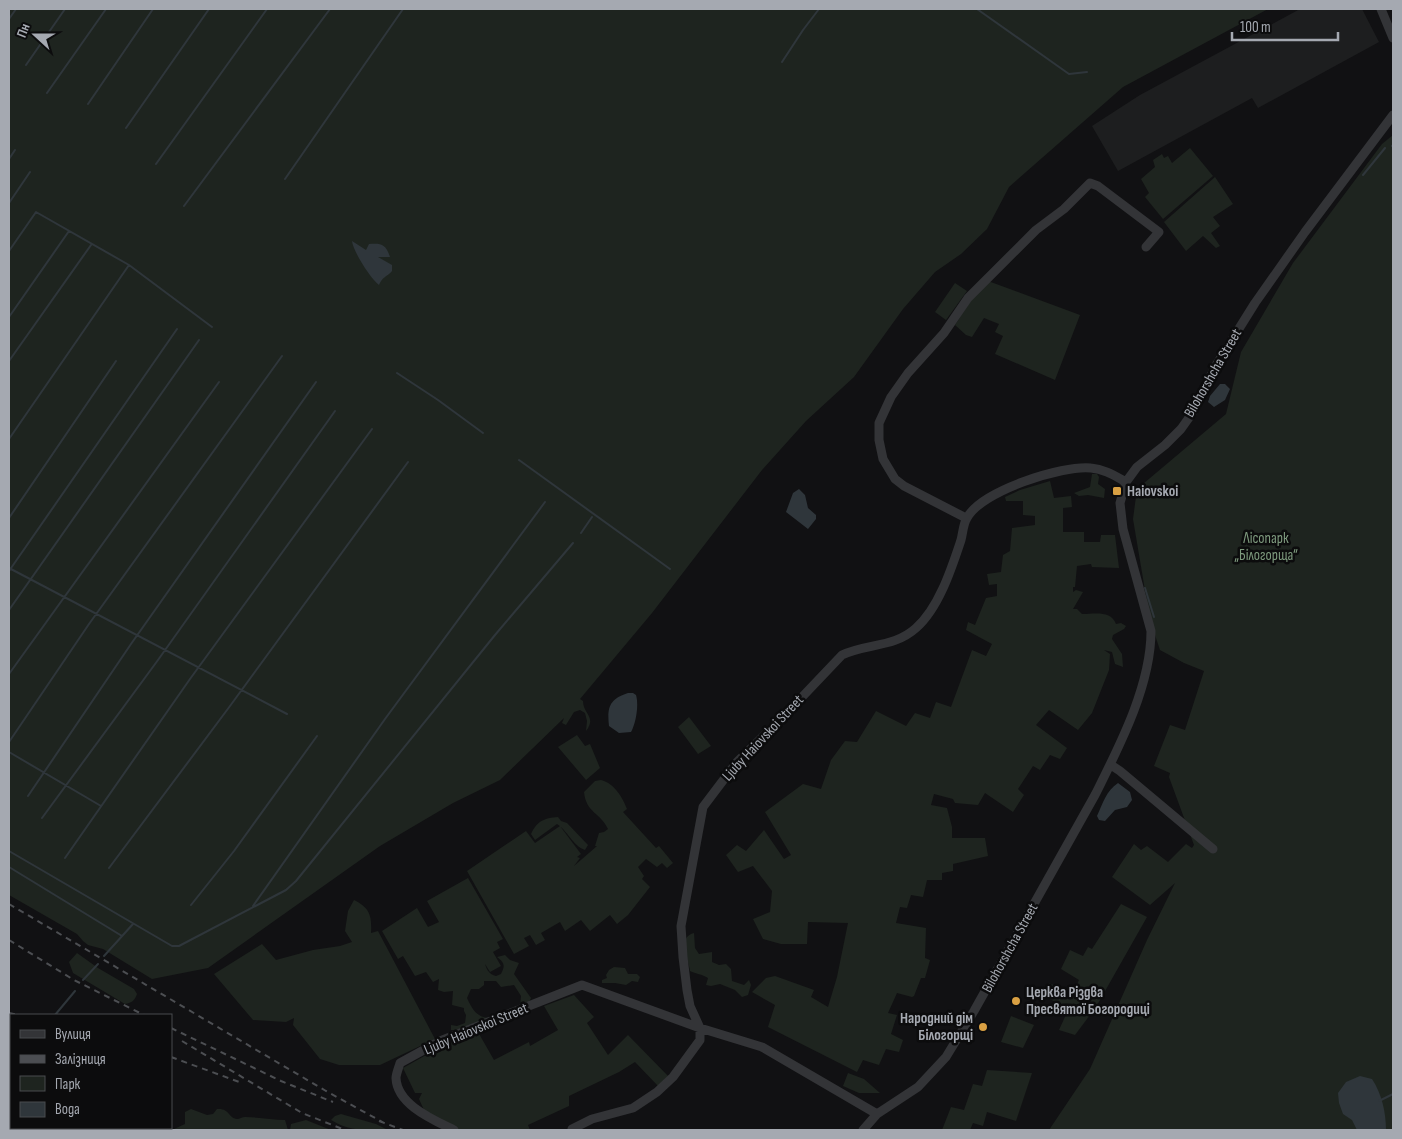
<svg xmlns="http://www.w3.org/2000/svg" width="1402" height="1139" font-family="'Sofia Sans Condensed',sans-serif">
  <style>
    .built { fill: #1d1e1f }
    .green { fill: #1e241f }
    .water { fill: #2f363b }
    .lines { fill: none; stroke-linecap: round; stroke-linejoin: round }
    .stream { stroke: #2f363b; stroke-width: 2 }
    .minor { stroke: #333437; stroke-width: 9 }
    .rail { stroke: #4c4e52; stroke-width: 2; stroke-dasharray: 6 5; stroke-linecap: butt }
    .poi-dot { fill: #d9a043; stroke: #0c0c0d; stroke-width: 2 }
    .labels { text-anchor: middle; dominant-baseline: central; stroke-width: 5; stroke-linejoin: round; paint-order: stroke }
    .street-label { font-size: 15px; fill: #a5a9b1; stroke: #0c0c0d }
    .poi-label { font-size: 15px; font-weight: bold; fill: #a5a9b1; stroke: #0c0c0d; text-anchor: start }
    .park-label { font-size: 15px; fill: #7e9a7e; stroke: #0c0c0d }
  </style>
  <rect width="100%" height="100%" fill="#111113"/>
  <!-- built -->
  <path class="built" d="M1300,9H1362L1379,42L1258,108L1252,98L1118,171L1092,126L1140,95Z"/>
  <!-- green -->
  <path class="green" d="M9,9H1268L1123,87L1009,187L987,229L961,254L935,272L903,309L854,377L806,421L762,470L652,613L580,699L583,701C583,714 597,717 586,731L587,721L585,713L580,710L574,712L566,725L562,723L564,718L500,780L453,803L380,846L208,968L152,979L103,949L88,945L83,941L77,934L9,895Z
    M1393,135V1130H1049L1090,1069L1147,940L1175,883L1150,905L1112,877L1134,844L1141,850L1147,846L1168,862L1186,844L1192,848L1194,845L1169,777L1170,773L1154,766L1170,725L1185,730L1204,671L1184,663L1160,650L1150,620L1133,519L1137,489L1226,414L1241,352L1293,263L1382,144Z
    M1190,148L1213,176L1163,219L1145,197L1149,193L1141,179L1155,167L1153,160L1162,154L1164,158L1168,156L1172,163Z
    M1215,177L1233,204L1213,217L1220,226L1211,233L1220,246L1216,248L1203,236L1186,251L1164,222Z
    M988,281L1080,315L1055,380L995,354L1003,336L995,332L999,324L984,318L972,337L966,335L955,325L970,302Z
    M955,283L967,291L946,320L935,312Z
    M1092,474H1097L1099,477L1098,484L1105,489L1104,498L1088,495L1079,496L1074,493L1090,487Z
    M1050,481L1054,498L1071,496L1072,507L1063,508V532H1084V542H1100L1101,535H1115L1119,568L1092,567L1091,564L1077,566L1075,587H1073V592L1076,590L1083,592L1073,609H1077L1082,614C1095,614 1111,610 1116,624L1121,623L1126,626L1124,629L1113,635L1112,639L1122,654L1123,667L1115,664L1112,652L1104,650L1110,654L1109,670L1092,713L1078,730L1049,710L1036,725L1067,748L1060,759L1050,755L1040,770L1033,766L1018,789L1024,795L1013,812L985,793L978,805L955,803L953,799L934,794L931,805L947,808L952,827V838H985L988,856L953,864V871L942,873V880H927L923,897L911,895L907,908L900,907L896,923L926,928L925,958L930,960L925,978H921L914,996L912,997L897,993L888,1013L897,1015L891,1034L903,1040L899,1052L886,1049L879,1065L863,1060L857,1072L768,1027L775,1005L752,992L766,978L775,976L814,990L811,997L828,1007L837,977L848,923L808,922L807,944H781L763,939L753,919L770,912L772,891L753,866L738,872L726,855L737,845L746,851L764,830L784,859L791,855L765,812L803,784L821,789L831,760L845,741L857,742L876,711L906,726L915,713L930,718L936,702L951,707L972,650L986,656L992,644L966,630L968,622L975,625L986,598L997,596V584L989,585L987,574L1001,572L1003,555L1010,551L1012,528L1035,525V516L1023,515V501H1006L1005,497L1020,490Z
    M689,717L711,746L698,754L678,727Z
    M577,735L585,746L590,744L600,768L586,780L558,747Z
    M601,780C614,783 623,798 627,809L623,812L656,848L659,846L673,863L667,868L662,863L657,867L646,859L638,867L644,876L642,879L650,887L628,915L617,924L610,915L590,931L581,920L565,931L560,922L541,933L545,940L536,945L530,935L524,938L529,946L514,954L467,871L526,831L535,843L560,826L581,854L577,857L580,858L574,866L597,846H595L599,833L604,832L608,829C601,813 586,813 584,792L595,781Z
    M558,817L561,821L567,823L588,845L585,850C573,846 567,830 557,824L535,840L531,834C537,821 544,818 558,817Z
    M468,878L503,939L497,942L500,948L493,952L501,966L490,972L485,964C487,970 489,974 496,976L501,974C505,966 505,963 497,957L505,955L510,960L519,963L514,974L531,998L528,1004L520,1007L521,996L514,985L501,987L496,981H484V985L479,989H471L467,998C472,1009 477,1018 490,1018L463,1031L451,1030V1025L457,1026L465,1023L466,1015L464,1011V1008L452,1005L453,991L444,992L438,990L439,979L433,982L426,972L415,976L403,956L398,959L382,931L417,908L428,927L439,922L427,901Z
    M354,900C370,908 372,916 371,933L378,931L435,1039L380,1065H339L320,1059L293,1025L294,1018L286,1022L253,1020L214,974L262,944L276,960L313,950L340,946L352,942L345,931L348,911Z
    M1121,904L1147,917L1096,1007L1075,1035L1059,1030L1069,1008L1043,996L1049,983L1073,993L1079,980L1061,969L1070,950L1083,956L1088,947L1092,949Z
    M694,933L695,948L699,954L712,952V962L719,965L726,964L731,969L732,981L744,985L749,980L751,985L748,995L742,997L735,990L720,984L711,986L706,985L708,978C702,974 696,974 690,971C689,959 676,938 694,933Z
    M77,953L98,968L134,989L137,994C135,1000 132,1003 125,1004L73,973L69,962Z
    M614,967L625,968L628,974H637L640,977L638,982L632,981L626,985L615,983H602V980L607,978L606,975L609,970Z
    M574,995L594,1017L587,1023L608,1055L628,1035L668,1076L659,1087L635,1062L619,1072L569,1096V1106L528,1125L530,1130H455L424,1110L419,1099L422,1093H415L403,1068L444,1045L478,1032L494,1060L529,1042L530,1046L558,1030L544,1006Z
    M1011,1016L1034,1025L1023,1048L1001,1042Z
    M987,1070L1032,1073L1016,1121L987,1112L983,1126L973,1123L970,1130H942L951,1107L964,1110L973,1084L982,1086Z
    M848,1073L864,1079L880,1093H859L843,1086Z
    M191,1109L207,1115L213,1114L217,1109C230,1108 228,1118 237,1119C240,1119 242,1117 245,1117C258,1117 272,1120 285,1120L288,1130H165L168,1128L174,1129L185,1124V1112Z
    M341,1114L376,1124L388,1130C366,1130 351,1132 331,1120L335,1116Z
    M306,1120L331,1130H290L291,1124Z"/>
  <!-- water -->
  <path class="water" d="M352,241L366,250L369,244C381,243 386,244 390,257H378L392,265V271C386,278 384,275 379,285C370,278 353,251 352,241Z
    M1220,384H1225L1230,389L1225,400L1214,407L1208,402L1210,396Z
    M799,489L805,495L808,508L816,515V519L808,529L786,512L793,493Z
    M628,693H633L636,695C639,705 636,723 631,732L619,733L609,726C607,708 609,699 628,693Z
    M1118,783L1130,792L1132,800L1127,807L1115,810L1105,821L1099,820L1097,816C1103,803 1106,791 1118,783Z
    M1360,1076L1372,1079C1382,1094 1386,1113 1386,1130H1357L1352,1120L1343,1114L1339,1103L1338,1093L1346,1082Z"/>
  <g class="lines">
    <!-- stream -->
    <path class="stream" d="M977,9L1069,74L1087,72
      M9,19L16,9
      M782,62L803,30L819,9
      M26,65L65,9
      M47,93L106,9
      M88,104L153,9
      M126,128L209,9
      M1392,146L1393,145
      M9,159L15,150
      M156,164L267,9
      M1363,175L1385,148
      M285,179L403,9
      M9,203L30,172
      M184,206L330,9
      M9,251L36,212L129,265L9,439
      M129,265L212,327
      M9,317L69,231
      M9,361L91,245
      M397,373L438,400L483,433
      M519,460L670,569
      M9,518L116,361
      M581,533L592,517
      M9,568L287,714
      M9,571L177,329
      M1145,588L1154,617
      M9,610L199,340
      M9,674L219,382
      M9,742L89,624L282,356
      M9,752L101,806
      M28,796L131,644L316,382
      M42,818L158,660L335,411
      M9,851L172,946H179L286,890L296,881L495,635L573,543
      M65,858L190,679L372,429
      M9,867L122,936
      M109,868L230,706L408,462
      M191,905L234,851L317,736
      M253,906L385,719L545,502
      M104,956L133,924
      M83,980L98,964
      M55,1015L75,991
      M9,1068L11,1065
      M1379,1101L1393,1094"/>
    <!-- minor -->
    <path class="minor" d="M1381,9L1393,38
      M966,518L904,486L895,479L883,459L879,440V423L891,397L908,373L944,333L968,298L1036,230L1064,209L1090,183L1098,186L1159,232L1146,247
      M1111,765L1120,771L1213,849
      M572,1129L592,1119L633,1108L657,1092L673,1077L700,1040V1028L690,1006L687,990L683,957L681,926L703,807L737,762L784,716L842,655C867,643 894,648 916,628C939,608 952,567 961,540C963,533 963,524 967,518C981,491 1062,465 1091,468C1104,469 1115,476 1126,482
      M454,1130C434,1120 397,1105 396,1078C396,1074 399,1067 400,1063L440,1041L582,985L700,1028L762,1047L877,1114
      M863,1130L877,1114L918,1087L946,1057L974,1011L1095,795C1119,747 1151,686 1151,631L1123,529L1120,503L1126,482L1137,467L1165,445L1181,429L1193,412L1215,367L1255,303L1305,232L1393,115"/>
    <!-- rail -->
    <path class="rail" d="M9,904L326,1091L386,1124
      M9,940L74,980L144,1015
      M9,1013L18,1015
      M171,1028L281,1081L333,1102
      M182,1041L302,1113L345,1130
      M171,1057L242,1083
      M379,1121L403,1130"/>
  </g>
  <!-- markers -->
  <g class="poi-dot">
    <rect x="1112" y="486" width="10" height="10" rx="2.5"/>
    <circle cx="1016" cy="1001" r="5"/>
    <circle cx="983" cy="1027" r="5"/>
  </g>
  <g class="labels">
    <!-- street labels -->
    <g class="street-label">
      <text transform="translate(1213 373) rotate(-60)">Bilohorshcha Street</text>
      <text transform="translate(763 738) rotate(-47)">Ljuby Haiovskoi Street</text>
      <text transform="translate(1010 948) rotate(-61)">Bilohorshcha Street</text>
      <text transform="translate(476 1029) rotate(-23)">Ljuby Haiovskoi Street</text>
    </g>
    <!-- poi labels -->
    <g class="poi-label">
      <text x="1127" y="491">Haiovskoi</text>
      <text x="1026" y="992">Церква Різдва<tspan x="1026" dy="17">Пресвятої Богородиці</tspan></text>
      <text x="973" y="1018" text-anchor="end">Народний дім<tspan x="973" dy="17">Білогорщі</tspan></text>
    </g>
    <!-- park labels -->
    <g class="park-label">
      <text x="1266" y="538">Лісопарк<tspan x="1266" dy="17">„Білогорща“</tspan></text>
    </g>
  </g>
  <!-- border -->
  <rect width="1402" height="1139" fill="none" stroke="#a5a9b1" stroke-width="20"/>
  <!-- legend -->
  <rect x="10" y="1014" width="162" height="115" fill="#0c0c0d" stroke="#494b4f"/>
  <rect x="20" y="1030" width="25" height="8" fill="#333437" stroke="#494b4f"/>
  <text x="55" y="1039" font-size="15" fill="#a5a9b1">Вулиця</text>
  <rect x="20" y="1055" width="25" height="8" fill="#4c4e52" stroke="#494b4f"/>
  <text x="55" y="1064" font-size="15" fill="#a5a9b1">Залізниця</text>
  <rect x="20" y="1076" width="25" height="15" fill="#1e241f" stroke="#494b4f"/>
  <text x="55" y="1089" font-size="15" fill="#a5a9b1">Парк</text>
  <rect x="20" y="1102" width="25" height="15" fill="#2f363b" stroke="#494b4f"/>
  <text x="55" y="1114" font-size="15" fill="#a5a9b1">Вода</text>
  <!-- north arrow -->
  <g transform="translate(35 35) rotate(291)" stroke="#0c0c0d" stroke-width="4" paint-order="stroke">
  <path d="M0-4L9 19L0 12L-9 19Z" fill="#a5a9b1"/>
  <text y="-8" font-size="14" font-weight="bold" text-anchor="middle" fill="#a5a9b1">Пн</text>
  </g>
  <!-- scale -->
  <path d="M1232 32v8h106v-8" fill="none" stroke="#a5a9b1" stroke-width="2.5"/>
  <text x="1240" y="32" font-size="15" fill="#a5a9b1" stroke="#0c0c0d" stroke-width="4" paint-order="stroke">100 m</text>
</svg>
